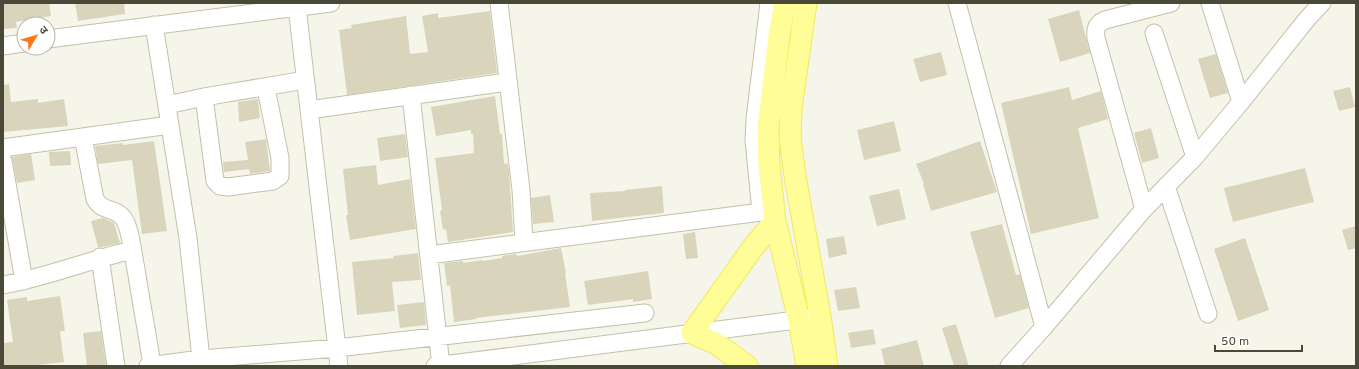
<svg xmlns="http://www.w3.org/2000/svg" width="1359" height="369" font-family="Overpass,'Noto Sans Devanagari',sans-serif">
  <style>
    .building { fill: #d9d5bd }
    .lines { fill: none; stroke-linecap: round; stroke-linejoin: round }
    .minor-casing { stroke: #c2c1aa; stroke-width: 19 }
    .major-casing { stroke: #efea5d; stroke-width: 23 }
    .minor { stroke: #fff; stroke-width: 17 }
    .major { stroke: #fffd98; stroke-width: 21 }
  </style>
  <rect width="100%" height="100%" fill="#f6f5e9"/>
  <!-- building -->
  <path class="building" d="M3,3H49L51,16L16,22L17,28L3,29Z
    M75,3H124L125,14L78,21Z
    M1079,10L1090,53L1060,62L1048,19Z
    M490,11L497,73L347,95L339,30L352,28L351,25L406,16L410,54L428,52L422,16L438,13V18Z
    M941,52L947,75L920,82L913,59Z
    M1216,54L1228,93L1210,98L1198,59Z
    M9,84L11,102L38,99V103L64,99L68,126L3,132V85Z
    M1069,87L1072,100L1101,91L1108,119L1078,128L1099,218L1031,234L1001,103Z
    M1350,87L1355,107L1339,111L1333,91Z
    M495,96L500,134H502L504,164L507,163L509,170L513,232L448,242L446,229L443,230L440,211L442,210L435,158L474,153L473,134H471V130L436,136L431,107Z
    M258,99L260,118L239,122L238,102Z
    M894,121L901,151L864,160L857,130Z
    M1151,128L1159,158L1142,163L1134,133Z
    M405,134L408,157L380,161L377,138Z
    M266,139L270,171L250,174L249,169L224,172L223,162L248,160L245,142Z
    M154,141L167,231L142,234L132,160L98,164L95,146L123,143V145Z
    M980,141L997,192L931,211L923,184H924L916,164Z
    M70,151L71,165L50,166L49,152Z
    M31,154L35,180L17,183L12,157Z
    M376,165L378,185L410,179L416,229L350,240L346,215H348L343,169Z
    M1305,168L1314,202L1233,222L1224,188Z
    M662,186L664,213L592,221L590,193L625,191V190Z
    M899,189L906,219L877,226L869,196Z
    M550,195L554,222L533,224L531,198Z
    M103,218L114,223L120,243L102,247H98L91,221Z
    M1002,224L1016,275L1020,274L1029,308L995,318L970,232Z
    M1356,226V248L1348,250L1342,230Z
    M695,232L698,258L686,259L683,234Z
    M844,236L847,254L829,258L826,239Z
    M1245,238L1269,310L1238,321L1214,249Z
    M561,248L566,273H565L570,307L476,318V319L454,322L450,285L447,286L444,263L463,261V263L483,260V261L502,258V256L516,254L517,256Z
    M418,253L421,280L392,282L395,311L357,315L352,262L394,258L393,256Z
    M648,271L652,299L633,302V299L588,305L584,281Z
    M856,287L860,308L838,311L834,290Z
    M60,296L65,331H60L64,362L30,366H3V343L13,342L7,300L27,297V301Z
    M424,302L426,325L400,328L397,305Z
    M956,324L968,363V366H954L942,328Z
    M873,329L876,344L851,348L848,333Z
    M101,331L106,366H87L83,333Z
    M917,340L924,366H885L881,349Z"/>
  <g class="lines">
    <defs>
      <path id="minor" d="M499,3L521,190L524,242
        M957,3L1044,327
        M1210,3L1241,102
        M297,7L339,366
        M154,25L188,238L201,359
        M1154,33L1195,157
        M48,39L331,3
        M3,46L24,43
        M411,95L441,366
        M204,97L215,181L220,186L228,187L273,181L280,176V158L266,88
        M167,105L204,97L305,80
        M309,110L507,82
        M83,137L95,199C103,213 116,207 124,219C131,230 133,256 136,269C141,301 147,333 152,365
        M3,148L170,125
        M3,161L24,281
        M1166,186L1208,314
        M1144,209L1096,38C1095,29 1096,24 1105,20L1171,3
        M429,255L761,212L754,140L755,119L769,3
        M100,257L116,366
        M3,285C47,277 89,260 132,250
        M148,366L201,359L337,348L645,313
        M435,366L812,318
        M1009,366L1044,327L1144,209L1195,157L1241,102L1307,19L1322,3"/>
      <path id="major" d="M785,3L779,36L768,128L769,165L775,221L799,320L807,366
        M806,3L791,109L790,139L796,182L820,316L827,366
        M747,366L717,344L692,333L754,246L775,221"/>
    </defs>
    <!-- minor casing -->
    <use href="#minor" class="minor-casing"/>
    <!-- major casing -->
    <use href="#major" class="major-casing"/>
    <!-- minor -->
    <use href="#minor" class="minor"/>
    <!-- major -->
    <use href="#major" class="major"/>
  </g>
  <!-- border -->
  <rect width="1359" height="369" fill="none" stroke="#4a4836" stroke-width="8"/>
  <!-- north arrow -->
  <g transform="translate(36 36) rotate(52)"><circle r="19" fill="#ffffff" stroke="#b7b6af"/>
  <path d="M0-3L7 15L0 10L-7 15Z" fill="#ff7716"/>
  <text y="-6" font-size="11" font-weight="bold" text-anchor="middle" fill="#4a4836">उ</text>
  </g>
  <!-- scale -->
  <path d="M1215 345v6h87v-6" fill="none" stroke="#4a4836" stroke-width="2"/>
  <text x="1221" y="345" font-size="12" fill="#4a4836" stroke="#ffffff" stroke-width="3" paint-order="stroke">50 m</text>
</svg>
